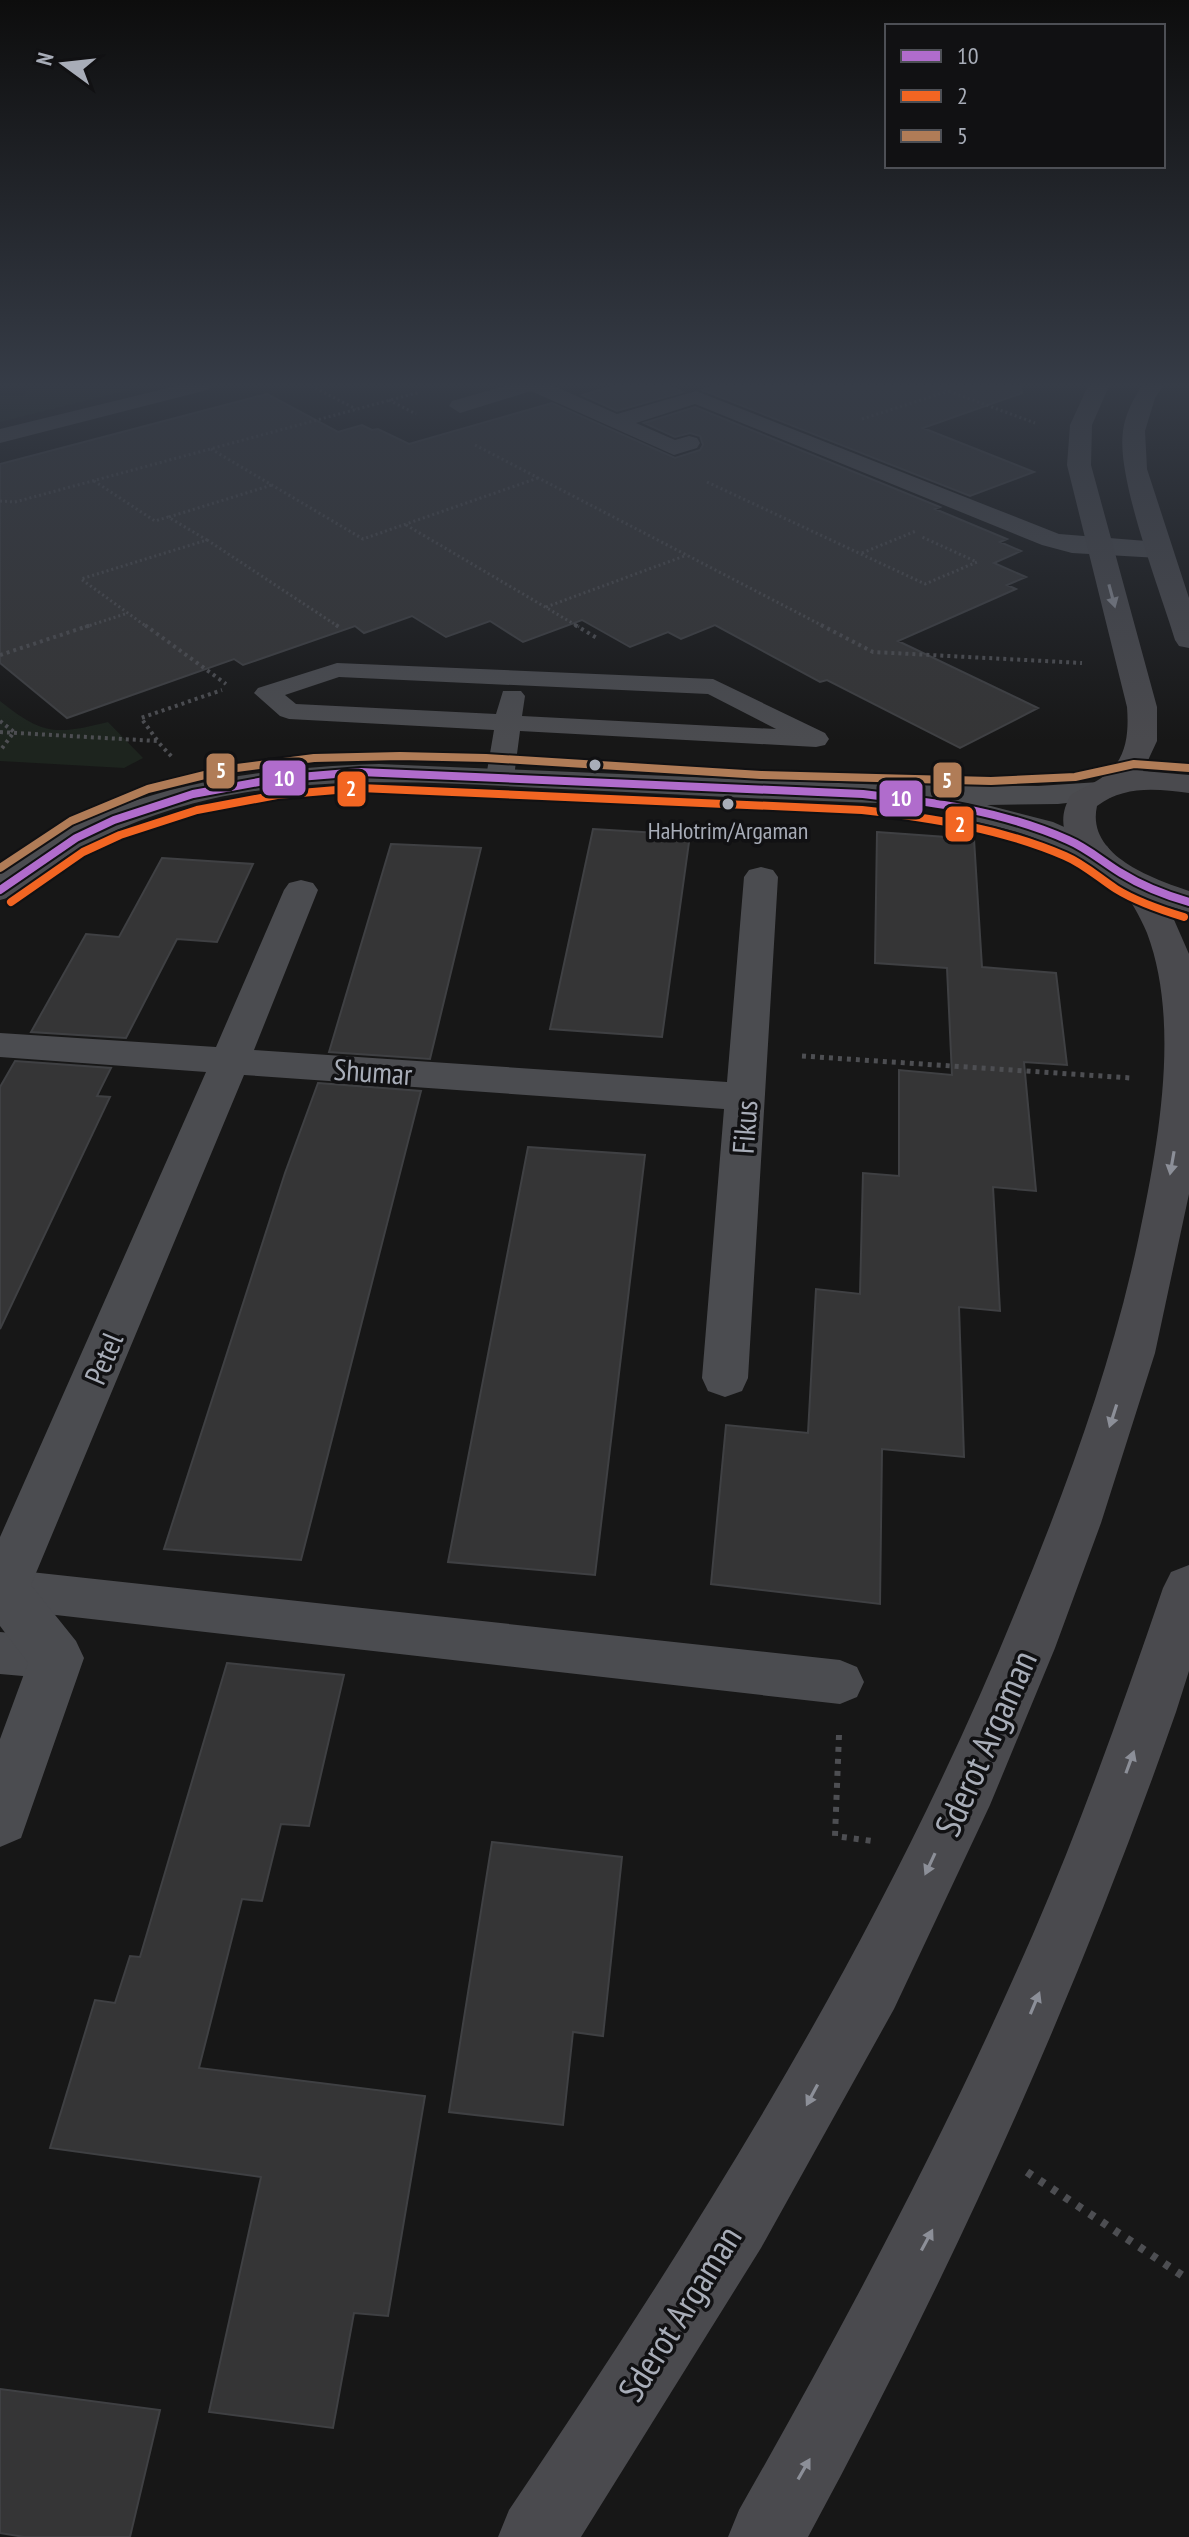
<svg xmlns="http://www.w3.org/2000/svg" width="1189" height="2537" font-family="'PT Sans Narrow',sans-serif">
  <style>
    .green { fill: #1d241e }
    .building { fill: #353536; stroke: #3f4043; stroke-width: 2 }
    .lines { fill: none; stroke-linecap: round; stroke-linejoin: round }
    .path-far4 { stroke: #4d4e52; stroke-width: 3; stroke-dasharray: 2 3; stroke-linecap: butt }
    .path-far3 { stroke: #4d4e52; stroke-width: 4; stroke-dasharray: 3 4; stroke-linecap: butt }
    .path-far2 { stroke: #4d4e52; stroke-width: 5; stroke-dasharray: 4 5; stroke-linecap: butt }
    .path-far1 { stroke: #4d4e52; stroke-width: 6; stroke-dasharray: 5 7; stroke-linecap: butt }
    .path { stroke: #4d4e52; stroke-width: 8; stroke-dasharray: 6 9; stroke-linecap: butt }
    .lane { fill: #4b4c50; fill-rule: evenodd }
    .street { fill: #4b4c50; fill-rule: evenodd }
    .secondary { fill: #4a4a4e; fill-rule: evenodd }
    .bus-1-casing { stroke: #111113; stroke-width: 12 }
    .bus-2-casing { stroke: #111113; stroke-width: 12 }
    .bus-3-casing { stroke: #111113; stroke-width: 12 }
    .bus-1 { stroke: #b06ccc; stroke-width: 8 }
    .bus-2 { stroke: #f26522; stroke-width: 8 }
    .bus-3 { stroke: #b07c57; stroke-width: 8 }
    .oneway { fill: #8c8f98 }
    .bus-dot { fill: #a8adb8; stroke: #111113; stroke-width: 3 }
    .labels { text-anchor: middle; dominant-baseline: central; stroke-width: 7; stroke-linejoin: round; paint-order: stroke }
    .far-bus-label { font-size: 24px; fill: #a8adb8; stroke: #111113 }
    .street-label { font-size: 30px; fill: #a8adb8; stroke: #111113 }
    .near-street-label { font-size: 36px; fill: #a8adb8; stroke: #111113 }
    .line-badge { stroke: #111113; stroke-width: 3 }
    .badge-label { font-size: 22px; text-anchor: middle; font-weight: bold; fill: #fff }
  </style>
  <rect width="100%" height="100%" fill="#171717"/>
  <!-- green -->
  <path class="green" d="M32,386H145L0,422V395L22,396Z
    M0,701C43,735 55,735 108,722L143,758L124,768L0,761Z"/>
  <!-- building -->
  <path class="building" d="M614,386H669L683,392L617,411L582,395Z
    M717,386H1021L1022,393L923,428L1034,472L970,496L702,390Z
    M267,394L338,432L362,425L372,430L378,429L409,444L552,403L675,458L700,450L703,445L700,436L690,433L675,437L644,423L695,407L940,507L935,509L1007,539L1000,542L1021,551L994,563L1026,577L1007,585L1016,589L898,641L1038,708L960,748L827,680L820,682L715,625L681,639L668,632L630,647L582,620L523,642L490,621L446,637L412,616L364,633L355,626L243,665L234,659L67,718L0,663V464Z
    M593,829L690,835L662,1037L550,1029Z
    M877,832L974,839L982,967L1056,973L1067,1065L1024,1062L1036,1191L993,1187L1000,1311L959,1307L964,1457L882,1449L880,1604L711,1584L726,1425L808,1433L816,1289L860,1294L863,1173L899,1176V1070L952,1075L947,968L875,963Z
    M391,844L481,848L430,1059L329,1052Z
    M162,858L253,864L217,942L177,939L126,1038L31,1032L86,934L119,937Z
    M15,1061L111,1068L97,1096L110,1097L0,1329V1087Z
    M318,1083L421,1091L301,1560L164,1549L285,1173Z
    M528,1147L645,1155L595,1575L448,1562Z
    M227,1663L344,1675L309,1826L281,1824L262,1901L242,1899L199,2068L425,2096L388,2316L354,2313L333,2428L209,2412L261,2177L50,2148L95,2000L115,2003L130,1956L140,1957Z
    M492,1842L622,1857L603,2036L573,2032L563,2125L449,2112Z
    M0,2389L160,2410L130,2537H24L0,2533Z"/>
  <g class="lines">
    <!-- path-far4 -->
    <path class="path-far4" d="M311,386L356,409
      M935,386L1035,423
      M389,400L416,414
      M862,419L949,391
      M475,445L825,627
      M211,449L363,539L538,478
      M94,481L155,521L168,517L207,540L81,579L147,627
      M707,482L925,584L977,562L922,537
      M0,501L15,502L420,392
      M169,517L272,485
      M406,525L579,627
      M207,540L339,627
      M862,553L916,531
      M546,607L687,555
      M85,627L128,613"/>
    <!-- path-far3 -->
    <path class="path-far3" d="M145,625L226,684
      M336,625L339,627
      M575,625L597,638
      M821,625L873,652L1082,663
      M0,655L91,625
      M0,721L14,732L0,751
      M0,732L157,741L172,757
      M157,740L141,718L222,690"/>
    <!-- path-far2 -->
    <path class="path-far2" d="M802,1056L1131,1078"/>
    <!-- path-far1 -->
    <path class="path-far1" d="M839,1735L835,1836L872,1841"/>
    <!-- path -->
    <path class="path" d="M1027,2172L1189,2280"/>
    <!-- lane -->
    <path class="lane" d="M337,663L713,679L825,733L829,739L825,745L816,747L520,731L514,777L510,783H490L486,777L494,730L289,719L280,716L254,693L258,688ZM339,677L708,694L776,729L522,716L525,696L521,691H503L496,714L296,704L285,695Z
      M3,1569L840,1660L857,1667L864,1682L857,1697L840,1704L3,1609L0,1608V1570Z
      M0,1632L57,1637L74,1643L80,1658L74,1673L57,1679L0,1674Z"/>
    <!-- street -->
    <path class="street" d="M176,386H211L207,390L0,443V429Z
      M505,386H554L617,414L696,391L1059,534L1159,542L1168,545L1172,550L1168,555L1159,558L1072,553L1042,545L695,404L636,423L675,440L689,436L697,438L700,443L697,448L674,455L531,391L460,413L449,406L452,401Z
      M379,764L887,785L1038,786L1099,782L1110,784L1115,791L1110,798L1058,804L987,805L1053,822L1107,846L1112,853L1107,860C1079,867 1054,845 1029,836C1007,828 983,824 961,818L956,811L960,805C827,803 694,795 561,789C445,783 325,774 211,799C162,810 113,829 70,854C47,868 25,894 0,900V872C107,787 247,768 379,764Z
      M761,867L773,870L778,877L748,1378L742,1391L725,1397L708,1391L702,1378L724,1109L244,1075L31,1585L76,1641L84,1658L21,1838L0,1847V1739L28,1663L0,1626V1537L206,1072L0,1057V1033L216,1047L284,890L289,883L301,880L313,883L318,890L254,1050L727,1082L744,877L749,870Z"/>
    <!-- secondary -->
    <path class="secondary" d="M1088,386H1109L1092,425L1091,465L1157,707V741L1143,771L1189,775V793C1157,789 1125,785 1097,806C1086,855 1151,878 1189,891V912L1168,906L1189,954V1194L1155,1353L1101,1523L1055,1648L990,1805L894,2009L761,2248L581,2537H498L509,2510C705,2219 883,1936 1016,1610C1066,1489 1112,1365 1139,1236C1158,1145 1181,1023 1147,933C1140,917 1130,897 1117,885C1115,883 1102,876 1100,875C1073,856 1051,827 1071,795C1081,788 1094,784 1104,776C1127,760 1129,733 1127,707L1067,465L1070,425Z
      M1142,386H1163L1155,398L1145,431L1147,469L1189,598V648L1179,646L1175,640C1160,590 1116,478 1123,431C1125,415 1133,399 1142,386Z
      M1189,1565V1671L1176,1712C1076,1998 952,2271 808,2537H728L739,2510C846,2322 947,2132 1033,1934C1082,1821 1123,1705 1163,1588L1171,1572Z"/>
    <defs>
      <path id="bus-1" d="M0,890L76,838L114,820L193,794L275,779L360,772L863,794C933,802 1003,811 1068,840C1087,848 1103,862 1121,873C1142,886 1165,895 1189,902"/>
      <path id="bus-2" d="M11,902L83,852L120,835L197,810L277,795L360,788L862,810C931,818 1000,828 1065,856C1084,864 1099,878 1116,889C1137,902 1161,910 1184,917"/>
      <path id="bus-3" d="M0,868L71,821L148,789L229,769L314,758L400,756L486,758L761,775L991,781L1075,777L1134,764L1189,768"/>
    </defs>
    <!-- bus-1 casing -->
    <use href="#bus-1" class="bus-1-casing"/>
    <!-- bus-2 casing -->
    <use href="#bus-2" class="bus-2-casing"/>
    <!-- bus-3 casing -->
    <use href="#bus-3" class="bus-3-casing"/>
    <!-- bus-1 -->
    <use href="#bus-1" class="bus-1"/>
    <!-- bus-2 -->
    <use href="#bus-2" class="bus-2"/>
    <!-- bus-3 -->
    <use href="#bus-3" class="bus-3"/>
  </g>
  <!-- one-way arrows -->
  <defs><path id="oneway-solid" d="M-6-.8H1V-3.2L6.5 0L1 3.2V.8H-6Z" transform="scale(2)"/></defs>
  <g class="oneway">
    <use href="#oneway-solid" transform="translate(1112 596) rotate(75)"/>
    <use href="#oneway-solid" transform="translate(1172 1163) rotate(100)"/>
    <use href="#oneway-solid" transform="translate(1113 1416) rotate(108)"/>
    <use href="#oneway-solid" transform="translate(1130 1762) rotate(-70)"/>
    <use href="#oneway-solid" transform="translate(930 1864) rotate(115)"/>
    <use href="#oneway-solid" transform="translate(1035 2003) rotate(-67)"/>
    <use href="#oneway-solid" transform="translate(812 2095) rotate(118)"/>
    <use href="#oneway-solid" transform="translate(927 2240) rotate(-62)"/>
    <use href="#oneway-solid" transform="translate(804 2469) rotate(-60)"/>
  </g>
  <!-- sky -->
  <linearGradient id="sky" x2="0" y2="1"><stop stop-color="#0d0d0d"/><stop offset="0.52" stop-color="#363c47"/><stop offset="1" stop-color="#363c47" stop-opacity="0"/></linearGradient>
  <rect width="1189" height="741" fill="url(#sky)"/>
  <!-- markers -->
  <g class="bus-dot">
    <circle cx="595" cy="765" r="7"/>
    <circle cx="728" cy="804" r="7"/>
  </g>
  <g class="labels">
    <!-- far-bus labels -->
    <g class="far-bus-label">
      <text x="728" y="830">HaHotrim/Argaman</text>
    </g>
    <!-- street labels -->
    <g class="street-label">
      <text transform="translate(373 1071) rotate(4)">Shumar</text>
      <text transform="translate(744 1127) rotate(-86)">Fikus</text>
      <text transform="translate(103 1358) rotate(-67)">Petel</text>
    </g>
    <!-- near-street labels -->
    <g class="near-street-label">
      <text transform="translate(985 1743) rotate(-66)">Sderot Argaman</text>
      <text transform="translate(679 2313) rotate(-58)">Sderot Argaman</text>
    </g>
  </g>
  <g class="line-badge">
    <rect x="205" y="752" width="31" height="38" rx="8" fill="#b07c57"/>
    <rect x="261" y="759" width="46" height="38" rx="8" fill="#b06ccc"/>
    <rect x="932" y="761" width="31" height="38" rx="8" fill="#b07c57"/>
    <rect x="336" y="770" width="31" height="38" rx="8" fill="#f26522"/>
    <rect x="878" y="779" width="46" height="39" rx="8" fill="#b06ccc"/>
    <rect x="944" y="805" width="31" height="38" rx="8" fill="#f26522"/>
  </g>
  <g class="badge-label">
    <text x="221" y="778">5</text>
    <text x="284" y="786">10</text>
    <text x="947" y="788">5</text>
    <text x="351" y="796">2</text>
    <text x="901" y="806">10</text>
    <text x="960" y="832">2</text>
  </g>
  <!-- legend -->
  <rect x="885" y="24" width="280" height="144" fill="#111113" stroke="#4d4f55" stroke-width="2"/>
  <rect x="901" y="50" width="40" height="12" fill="#b06ccc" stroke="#4d4f55" stroke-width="2"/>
  <text x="957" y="64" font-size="24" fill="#a8adb8">10</text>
  <rect x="901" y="90" width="40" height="12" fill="#f26522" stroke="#4d4f55" stroke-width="2"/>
  <text x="957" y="104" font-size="24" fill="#a8adb8">2</text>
  <rect x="901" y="130" width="40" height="12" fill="#b07c57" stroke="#4d4f55" stroke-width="2"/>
  <text x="957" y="144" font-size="24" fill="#a8adb8">5</text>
  <!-- north arrow -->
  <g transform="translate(64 64) rotate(285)" stroke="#111113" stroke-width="6" paint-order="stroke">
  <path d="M0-6L14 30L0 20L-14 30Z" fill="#a8adb8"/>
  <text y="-12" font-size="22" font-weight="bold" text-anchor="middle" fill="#a8adb8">N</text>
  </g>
</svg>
